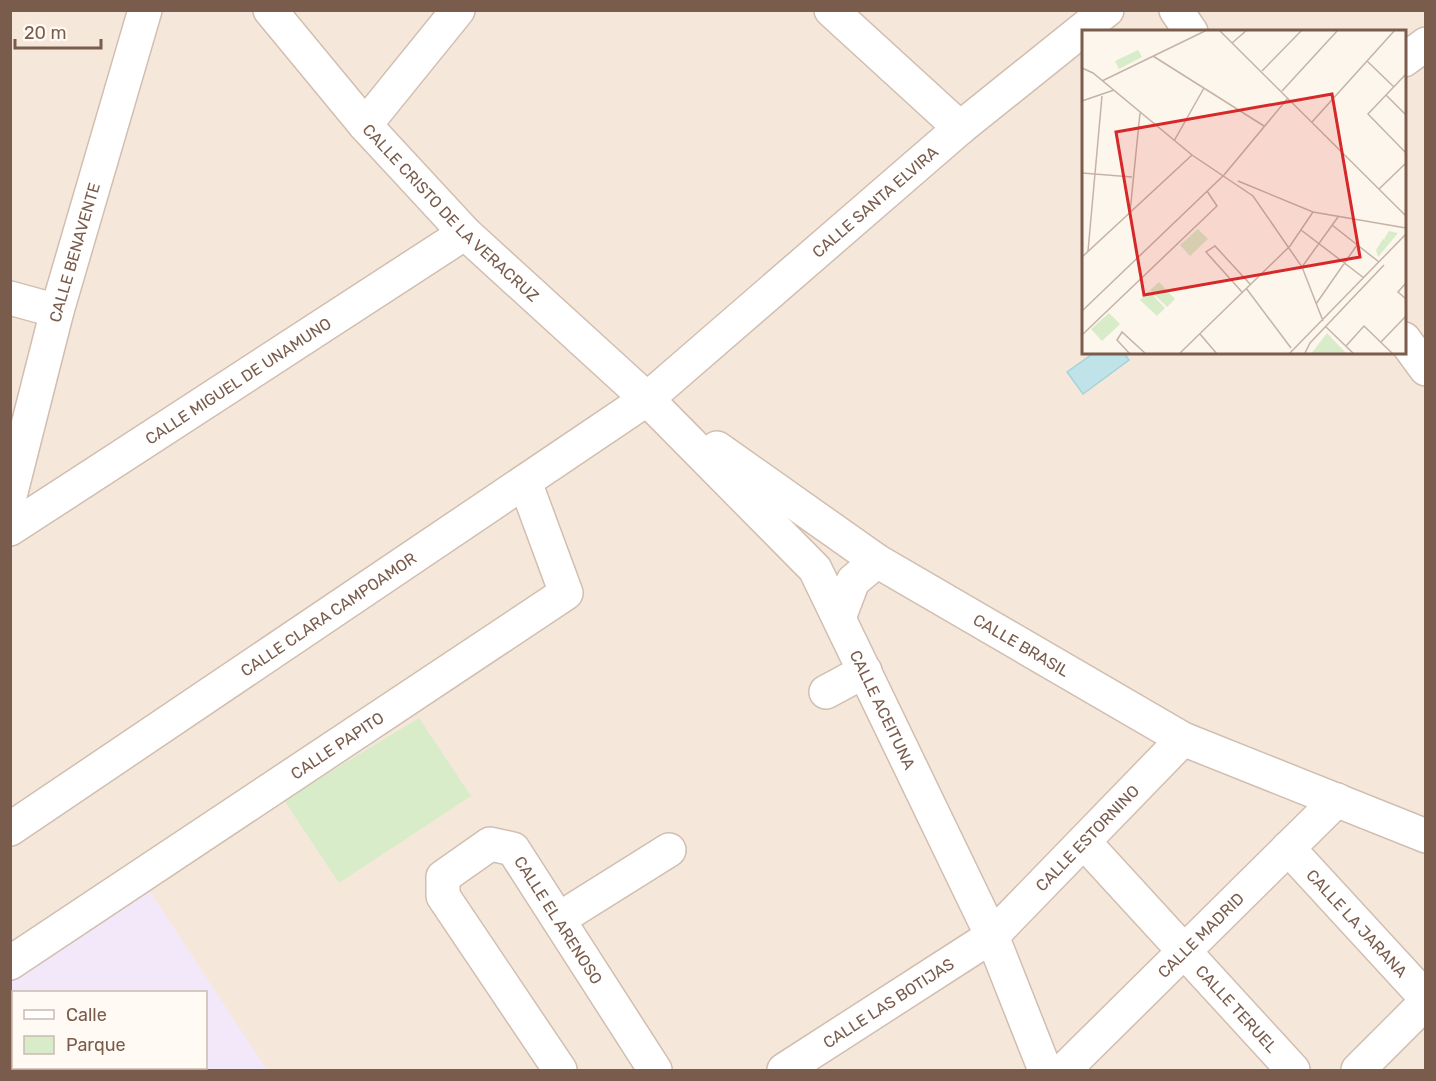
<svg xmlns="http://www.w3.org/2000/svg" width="1436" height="1081" font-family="Rubik,sans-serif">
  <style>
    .residential { fill: #f5e8da; fill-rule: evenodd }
    .education { fill: #f3e8fa; fill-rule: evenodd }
    .green { fill: #d8ecc9 }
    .water { fill: #bfe3e8; stroke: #a5d3da; stroke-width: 1.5 }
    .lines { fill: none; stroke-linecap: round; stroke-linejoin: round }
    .minor-casing { stroke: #d1beb0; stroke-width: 36 }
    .minor { stroke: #fff; stroke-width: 33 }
    .labels { text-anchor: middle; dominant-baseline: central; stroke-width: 4.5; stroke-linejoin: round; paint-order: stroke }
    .street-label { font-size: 16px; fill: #7a5c4d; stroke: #fffaf3 }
    .inset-road { fill: none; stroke: #c5b3a7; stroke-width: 1.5 }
    .view { fill: #d62828; fill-opacity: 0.15; stroke: #d62828; stroke-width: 3 }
    .inset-edge { fill: none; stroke: #7a5c4d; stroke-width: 3 }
  </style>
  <rect width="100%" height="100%" fill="#fdf6ec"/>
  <!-- residential -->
  <path class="residential" d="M11,11H1425V1070H11ZM1084,32H1404V352H1084ZM14,992H206V1068H14Z"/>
  <!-- education -->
  <path class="education" d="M145,884L267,1070H11V972ZM14,992H206V1068H14Z"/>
  <!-- green -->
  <path class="green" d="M419,718L471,796L339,883L284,800Z
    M49,1068H143L145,1070H51Z"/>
  <!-- water -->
  <path class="water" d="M1094,353H1124L1129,360L1083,394L1067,372Z"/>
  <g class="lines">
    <defs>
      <g id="minor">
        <path id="s1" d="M270,10L365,125L465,233L647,399L815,569L992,936L1045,1070"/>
        <path d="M831,10L960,128"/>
        <path d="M1176,10L1191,32"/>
        <path d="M1404,60L1426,44"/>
        <path d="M365,125L458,10"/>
        <path d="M10,298L57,311"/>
        <path d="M1404,339L1426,369"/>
        <path id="s2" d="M717,448L877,561L1183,739L1426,836"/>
        <path id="s3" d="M10,496L57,311L145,10"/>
        <path id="s4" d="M10,529L465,233"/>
        <path d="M839,618L853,581L877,561"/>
        <path d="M826,692L865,671"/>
        <path id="s5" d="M10,829L647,399L960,128L1107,10"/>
        <path id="s6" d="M1084,842L1293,1070"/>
        <path id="s7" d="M1288,848L1426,998"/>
        <path d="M559,919L669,850"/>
        <path id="s8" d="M10,963L566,593L525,482"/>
        <path id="s9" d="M560,1070L443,896V877L490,844L513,849L655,1070"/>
        <path id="s10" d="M784,1070L992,936L1183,739"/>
        <path id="s11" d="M1064,1070L1337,800"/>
        <path d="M1358,1070L1426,1002"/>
      </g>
    </defs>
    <!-- minor casing -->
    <use href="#minor" class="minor-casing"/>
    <!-- minor -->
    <use href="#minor" class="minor"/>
  </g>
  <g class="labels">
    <!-- street labels -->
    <g class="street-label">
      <text stroke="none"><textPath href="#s5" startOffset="1070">CALLE SANTA ELVIRA</textPath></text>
      <text stroke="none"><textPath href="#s1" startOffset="272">CALLE CRISTO DE LA VERACRUZ</textPath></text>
      <text stroke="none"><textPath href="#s3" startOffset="252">CALLE BENAVENTE</textPath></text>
      <text stroke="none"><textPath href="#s4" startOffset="272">CALLE MIGUEL DE UNAMUNO</textPath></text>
      <text stroke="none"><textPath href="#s5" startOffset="384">CALLE CLARA CAMPOAMOR</textPath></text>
      <text stroke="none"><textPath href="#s2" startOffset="363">CALLE BRASIL</textPath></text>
      <text stroke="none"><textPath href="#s1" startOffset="938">CALLE ACEITUNA</textPath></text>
      <text stroke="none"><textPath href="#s8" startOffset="393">CALLE PAPITO</textPath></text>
      <text stroke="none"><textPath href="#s10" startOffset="384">CALLE ESTORNINO</textPath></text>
      <text stroke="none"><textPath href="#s9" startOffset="394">CALLE EL ARENOSO</textPath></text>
      <text stroke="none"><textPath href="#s7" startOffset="102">CALLE LA JARANA</textPath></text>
      <text stroke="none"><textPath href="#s11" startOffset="192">CALLE MADRID</textPath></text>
      <text stroke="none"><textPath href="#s10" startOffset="124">CALLE LAS BOTIJAS</textPath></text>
      <text stroke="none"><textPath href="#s6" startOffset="226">CALLE TERUEL</textPath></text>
    </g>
  </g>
  <!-- overview -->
  <g transform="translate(1082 30)">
    <rect width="324" height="324" fill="#fdf6ec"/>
    <path d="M56,20L60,27L37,39L33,31ZM116,199L126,209L108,226L98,215ZM307,201L316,203L296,227L294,220L301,209L306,212L302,209ZM77,252L93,269L85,277L68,260ZM67,261L83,278L75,286L58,270ZM27,283L38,294L20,311L9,299ZM245,303L265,324H229Z" fill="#d8ecc9"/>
    <path class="inset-road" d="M137,0L324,186M150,13L165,0M71,26L182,96M285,31L312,57M0,38L11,43L110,125L171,166L220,237L241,291M180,41L220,0M324,44L286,84L324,123M20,51L125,0M200,61L256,0M304,65L324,85M0,71L32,60M230,92L313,0M92,111L122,58M0,143L50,147M156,151L231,182L324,198M297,159L324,133M48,182L58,83M250,195L297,232M219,200L282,248M6,221L20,66M0,227L110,125M220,237L256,187M324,253L316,262L324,269M164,258L209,318M160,262L124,222L133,216L168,254M234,274L275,215M0,281L142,145L206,68M244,297L272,324M1,304L135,176L125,161M118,304L135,324M299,312L324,286M264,316L282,296L311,324M223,323L228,313L302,235M48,324L35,310L40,302L64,324M97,324L208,216L231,182M207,324L324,204"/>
    <path class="view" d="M250,64L278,227L62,265L34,102Z"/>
    <rect width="324" height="324" class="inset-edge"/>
  </g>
  <!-- border -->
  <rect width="1436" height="1081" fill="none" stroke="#7a5c4d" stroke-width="24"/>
  <!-- legend -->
  <rect x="12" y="991" width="195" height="78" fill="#fffaf3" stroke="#cabbb1" stroke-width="1.5"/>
  <rect x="24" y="1010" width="30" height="9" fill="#ffffff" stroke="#cabbb1" stroke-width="1.5"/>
  <text x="66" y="1021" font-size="18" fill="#7a5c4d">Calle</text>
  <rect x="24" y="1036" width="30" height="18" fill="#d8ecc9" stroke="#cabbb1" stroke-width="1.5"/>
  <text x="66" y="1051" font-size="18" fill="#7a5c4d">Parque</text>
  <!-- scale -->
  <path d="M15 39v9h86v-9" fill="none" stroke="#7a5c4d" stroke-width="3"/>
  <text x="24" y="39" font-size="18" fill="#7a5c4d" stroke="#fffaf3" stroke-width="4.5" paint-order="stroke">20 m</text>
</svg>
